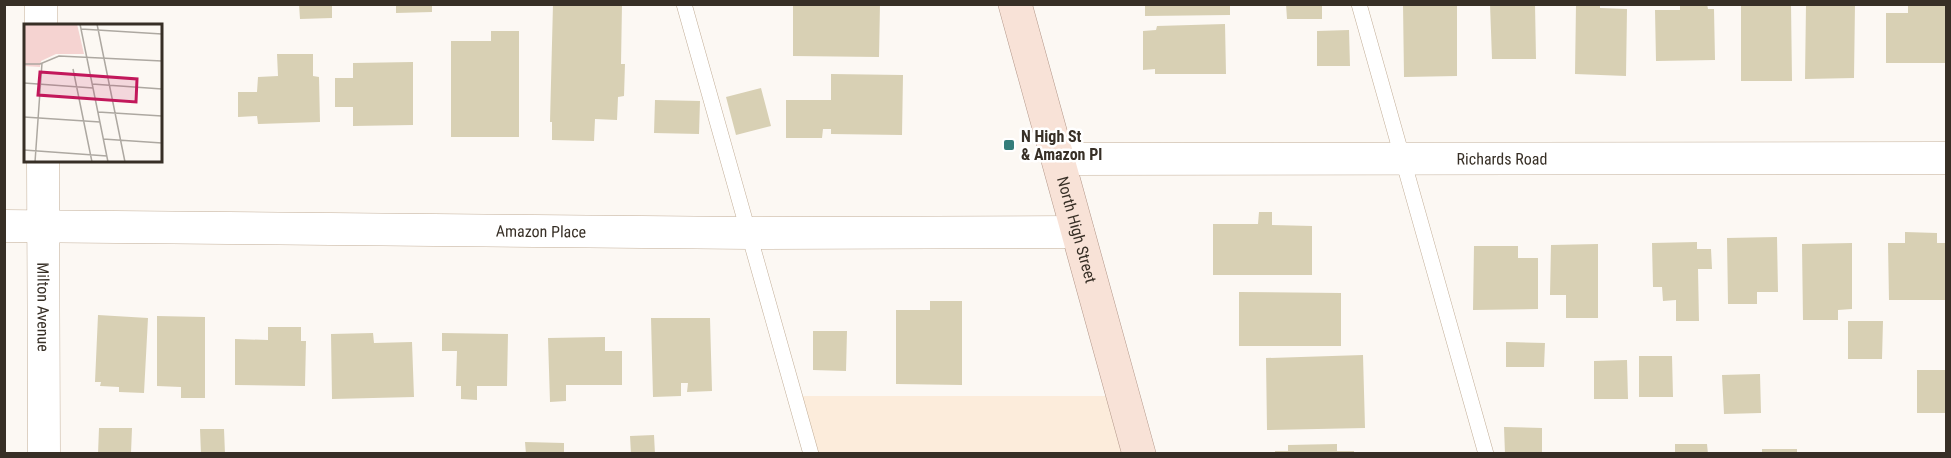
<svg xmlns="http://www.w3.org/2000/svg" width="1951" height="458" font-family="'Roboto Condensed',sans-serif">
  <style>
    .built { fill: #fcecdb }
    .building { fill: #d8d0b4 }
    .lines { fill: none; stroke-linecap: round; stroke-linejoin: round }
    .service-casing { stroke: #c3af99; stroke-width: 16 }
    .minor-casing { stroke: #c3af99; stroke-width: 33 }
    .primary-casing { stroke: #b29688; stroke-width: 34 }
    .service { stroke: #fff; stroke-width: 15 }
    .minor { stroke: #fff; stroke-width: 32 }
    .primary { stroke: #f8e2d7; stroke-width: 33 }
    .poi-dot { fill: #347d7a; stroke: #fff; stroke-width: 2 }
    .labels { text-anchor: middle; dominant-baseline: central; stroke-width: 5; stroke-linejoin: round; paint-order: stroke }
    .poi-label { font-size: 16px; font-weight: bold; fill: #372f26; stroke: #fff; text-anchor: start }
    .street-label { font-size: 16px; fill: #372f26; stroke: #fff }
    .inset-road { fill: none; stroke: #ada8a1; stroke-width: 1.5 }
    .view { fill: #c2185b; fill-opacity: 0.15; stroke: #c2185b; stroke-width: 3 }
    .inset-edge { fill: none; stroke: #372f26; stroke-width: 3 }
  </style>
  <rect width="100%" height="100%" fill="#fcf8f3"/>
  <!-- built -->
  <path class="built" d="M792,396H1129L1145,453H808Z"/>
  <!-- building -->
  <path class="building" d="M299,4H332V18L300,19Z
    M396,4H432V12L396,13Z
    M553,4H622L621,64H625L624,96L618,97L617,120L595,119L594,141L552,140V122H550Z
    M793,4H880L879,57L793,56Z
    M1145,4H1230V15L1145,16Z
    M1286,4H1322V19H1287Z
    M1403,4H1457V76L1404,77Z
    M1490,4H1535L1536,59H1492Z
    M1576,4H1600V8L1627,9L1626,76L1575,74Z
    M1680,4H1707L1708,9H1714L1715,60L1656,61L1655,10H1680Z
    M1741,4H1791L1792,81H1741Z
    M1806,4H1855L1854,78L1805,79Z
    M1908,4H1946V63H1886V13H1908Z
    M1225,24L1226,74H1155V69L1143,70V31L1156,30L1157,26Z
    M1349,30L1350,66H1317V31Z
    M491,31H519V137H451V41H491Z
    M277,54H313V76L319,77L320,122L258,124L257,116L238,117V92H257L258,77L278,76Z
    M413,62V125L353,126V107H335V78H353V63Z
    M831,74L903,75L902,135L831,134V129H823L822,138H786V100H831Z
    M761,88L771,126L736,135L726,97Z
    M655,100L700,101L699,134L654,133Z
    M1259,212H1272V225L1312,226V275H1213V224H1258Z
    M1905,232L1937,233V243H1946V300H1889L1888,243H1905Z
    M1777,237L1778,292H1757V304H1728L1727,238Z
    M1697,242V249H1711L1712,269H1698L1699,321H1676V300L1663,301L1662,287H1653L1652,243Z
    M1852,243V309L1838,310V320H1803L1802,244Z
    M1598,244V318H1566V295H1550L1551,245Z
    M1474,246H1518V258H1538V309L1473,310Z
    M1239,292L1341,293V346H1239Z
    M930,301H962V385L896,384V310H930Z
    M98,315L148,318L144,393L119,392V387L100,386L101,382H95Z
    M157,316L205,317V398H181V387L157,386Z
    M651,318H710L712,391L687,392L688,383H681V396L653,397Z
    M1848,321H1883L1882,359H1848Z
    M268,327H301V341H306L305,386L235,385V339L268,340Z
    M813,331H847L846,371L813,370Z
    M373,333L374,343L412,342L414,397L332,399L331,334Z
    M442,333L508,334L507,386H477V400L461,399V386H456L457,351H442Z
    M605,337V351H622V385H566V401L550,402L548,338Z
    M1506,342L1545,343L1544,367H1506Z
    M1363,355L1365,428L1267,430L1266,358Z
    M1639,356H1672L1673,397H1639Z
    M1627,360L1628,399H1594V361Z
    M1917,370H1946V413H1917Z
    M1760,374L1761,413L1724,414L1722,375Z
    M1504,427L1542,428V454H1505Z
    M99,428H132L131,453L98,454Z
    M200,429H224L225,454H201Z
    M654,435L655,454H631L630,436Z
    M525,442L564,443V454H526Z
    M1337,444V451H1354V454H1275V451H1288V445Z
    M1675,444H1707L1708,454H1675Z
    M1762,449H1797V454H1762Z"/>
  <g class="lines">
    <defs>
      <path id="service" d="M684,4L811,454
        M1359,4L1486,454"/>
      <g id="minor">
        <path d="M41,4V26"/>
        <path id="s1" d="M1058,159L1946,158"/>
        <path id="s2" d="M43,160L44,454"/>
        <path id="s3" d="M4,226L749,233L1078,232"/>
      </g>
      <g id="primary">
        <path id="s4" d="M1015,4L1139,454"/>
      </g>
    </defs>
    <!-- service casing -->
    <use href="#service" class="service-casing"/>
    <!-- minor casing -->
    <use href="#minor" class="minor-casing"/>
    <!-- primary casing -->
    <use href="#primary" class="primary-casing"/>
    <!-- service -->
    <use href="#service" class="service"/>
    <!-- minor -->
    <use href="#minor" class="minor"/>
    <!-- primary -->
    <use href="#primary" class="primary"/>
  </g>
  <!-- markers -->
  <rect class="poi-dot" x="1003" y="139" width="12" height="12" rx="3"/>
  <g class="labels">
    <!-- poi labels -->
    <g class="poi-label">
      <text x="1021" y="136">N High St<tspan x="1021" dy="18">&amp; Amazon Pl</tspan></text>
    </g>
    <!-- street labels -->
    <g class="street-label">
      <text stroke="none"><textPath href="#s1" startOffset="444">Richards Road</textPath></text>
      <text stroke="none"><textPath href="#s4" startOffset="234">North High Street</textPath></text>
      <text stroke="none"><textPath href="#s3" startOffset="537">Amazon Place</textPath></text>
      <text stroke="none"><textPath href="#s2" startOffset="147">Milton Avenue</textPath></text>
    </g>
  </g>
  <!-- overview -->
  <g transform="translate(24 24)">
    <rect width="138" height="138" fill="#fcf8f3"/>
    <path d="M0,0H53L60,30H32L17,37L16,43L0,42Z" fill="#f5d3d1"/>
    <path class="inset-road" d="M56,0L84,138M73,0L101,138M57,5L138,10M0,40H16L35,32L138,37M49,45L68,138M0,59L69,64M68,60L138,65M74,88L138,92M0,93L76,98M79,115L138,119M0,126L83,132M11,138L18,39"/>
    <path class="view" d="M16,48L113,55L112,78L14,71Z"/>
    <rect width="138" height="138" class="inset-edge"/>
  </g>
  <!-- border -->
  <rect width="1951" height="458" fill="none" stroke="#372f26" stroke-width="12"/>
</svg>
